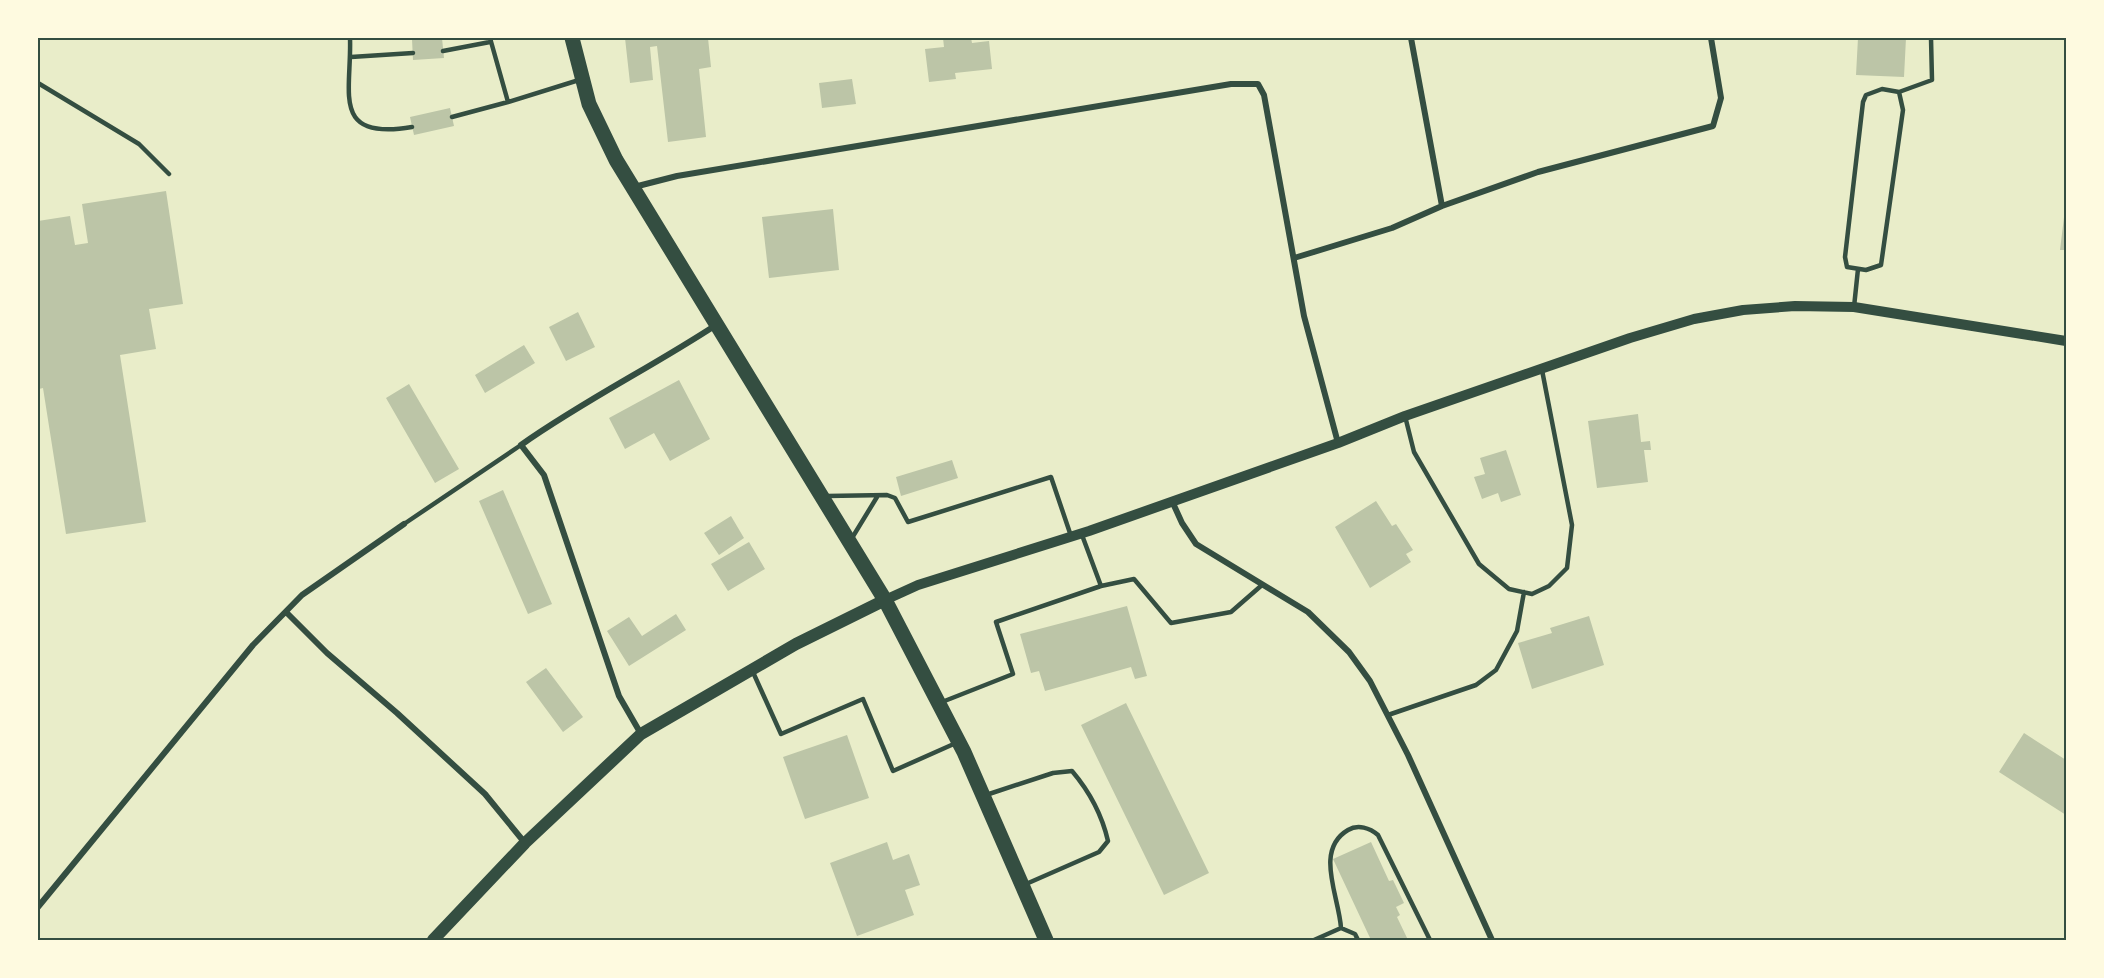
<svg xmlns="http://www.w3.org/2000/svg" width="2104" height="978" font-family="'Playfair Display',serif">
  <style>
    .building { fill: #bcc5a7 }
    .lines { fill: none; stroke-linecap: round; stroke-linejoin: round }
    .service { stroke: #344e41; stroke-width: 4.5 }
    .minor { stroke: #344e41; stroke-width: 6 }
    .tertiary { stroke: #344e41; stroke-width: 10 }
    .secondary { stroke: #344e41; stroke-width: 12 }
    .trunk { stroke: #344e41; stroke-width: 15 }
    .neatline { fill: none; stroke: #344e41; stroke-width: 2 }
  </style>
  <rect width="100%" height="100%" fill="#e9edc9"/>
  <!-- building -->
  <path class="building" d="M442,38L444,58L413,60L412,39Z
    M625,38H708L711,67L699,69L706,137L668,142L657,46L650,47L653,80L630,83Z
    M943,38H971L972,43L989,41L992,69L955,73L956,79L929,82L925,49L944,47Z
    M1858,38H1906L1904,77L1856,75Z
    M852,79L856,104L822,108L819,83Z
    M450,108L454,126L414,135L410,117Z
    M166,191L183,304L149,309L156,349L120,355L146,522L66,534L43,388L39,389L38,377V221L70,216L75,245L88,243L82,204Z
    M833,209L839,270L769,278L762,217Z
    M2065,209H2066V250H2060Z
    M578,312L595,347L566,361L549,327Z
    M524,345L535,363L485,393L475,375Z
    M679,380L710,439L670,461L654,433L625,449L609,418Z
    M409,384L459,469L435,483L386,398Z
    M1638,414L1641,442L1650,441L1651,450H1644L1648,482L1597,488L1588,421Z
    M1506,450L1521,495L1501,502L1498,493L1482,499L1474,477L1485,474L1480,458Z
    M952,460L958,478L901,496L896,477Z
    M503,490L552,604L528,614L479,501Z
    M1376,501L1392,526L1396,524L1413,550L1406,554L1411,562L1370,588L1335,527Z
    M731,516L744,538L719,555L704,533Z
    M749,542L765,569L728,591L711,564Z
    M1127,606L1147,676L1135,679L1131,667L1045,691L1039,671L1031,673L1020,634Z
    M676,614L686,630L629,666L607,631L629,617L642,636Z
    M1589,616L1604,665L1532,689L1518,643L1552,633L1550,628Z
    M546,668L583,717L563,732L526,682Z
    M1126,703L1209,873L1164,895L1081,725Z
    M2024,733L2066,760V815L1999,772Z
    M847,735L869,798L805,819L783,757Z
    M887,842L893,860L909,854L920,885L905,890L914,915L857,936L830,863Z
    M1371,842L1389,881L1393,880L1404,903L1396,907L1400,915L1397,917L1408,940H1371L1333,859Z"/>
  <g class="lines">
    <!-- service -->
    <path class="service" d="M350,38C352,92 330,141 412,127
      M490,38L508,102L579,80
      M443,51L490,42
      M351,57L413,53
      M38,83L139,144L169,174
      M1899,92L1903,110L1881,265L1866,270L1847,267L1845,257L1863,102L1866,95L1882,89L1899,92L1932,80L1931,38
      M452,117L508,102
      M1854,307L1858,269
      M1405,416L1414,452L1479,564L1509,589L1532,594L1549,586L1567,568L1572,525L1542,370
      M827,496L887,495L895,498L908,522L1051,477L1071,536
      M404,524L521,445
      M852,538L877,497
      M1101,586L1134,579L1171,623L1231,612L1262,585
      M752,670L781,734L863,699L893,771L956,743
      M942,702L1013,674L996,622L1101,586L1082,535
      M1388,715L1476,685L1496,670L1517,631L1524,592
      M986,795L1053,773L1072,771C1089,791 1102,815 1108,841L1099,852L1026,884
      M1341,928C1339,896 1314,850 1348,830C1358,824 1370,828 1378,835L1430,940
      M1314,940L1341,928L1355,934L1358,940"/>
    <!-- minor -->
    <path class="minor" d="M1411,38L1442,206
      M634,187L677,176L1231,84H1258L1264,95L1304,316L1338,443
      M1294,258L1392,228L1442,206L1538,172L1713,126L1721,98L1711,38
      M1172,501L1182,523L1196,544L1308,612L1349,652L1370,681L1408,755L1492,940
      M286,612L327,653L397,713L485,794L525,843
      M641,734L619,696L544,475L521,445C583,401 652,367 716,325
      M38,907L253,645L302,595L404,524"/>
    <!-- tertiary -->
    <path class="tertiary" d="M885,600L918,585L1089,531L1338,443L1405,416L1630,338L1694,319L1743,310L1795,306L1854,307L2066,341"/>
    <!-- secondary -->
    <path class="secondary" d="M433,940L525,843L641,734L796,644L885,600"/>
    <!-- trunk -->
    <path class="trunk" d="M572,38L589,104L616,160L885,600L964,752L1046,940"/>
  </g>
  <!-- border -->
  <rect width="2104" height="978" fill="none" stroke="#fefae0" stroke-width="78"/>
  <rect x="39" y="39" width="2026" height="900" class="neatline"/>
</svg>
